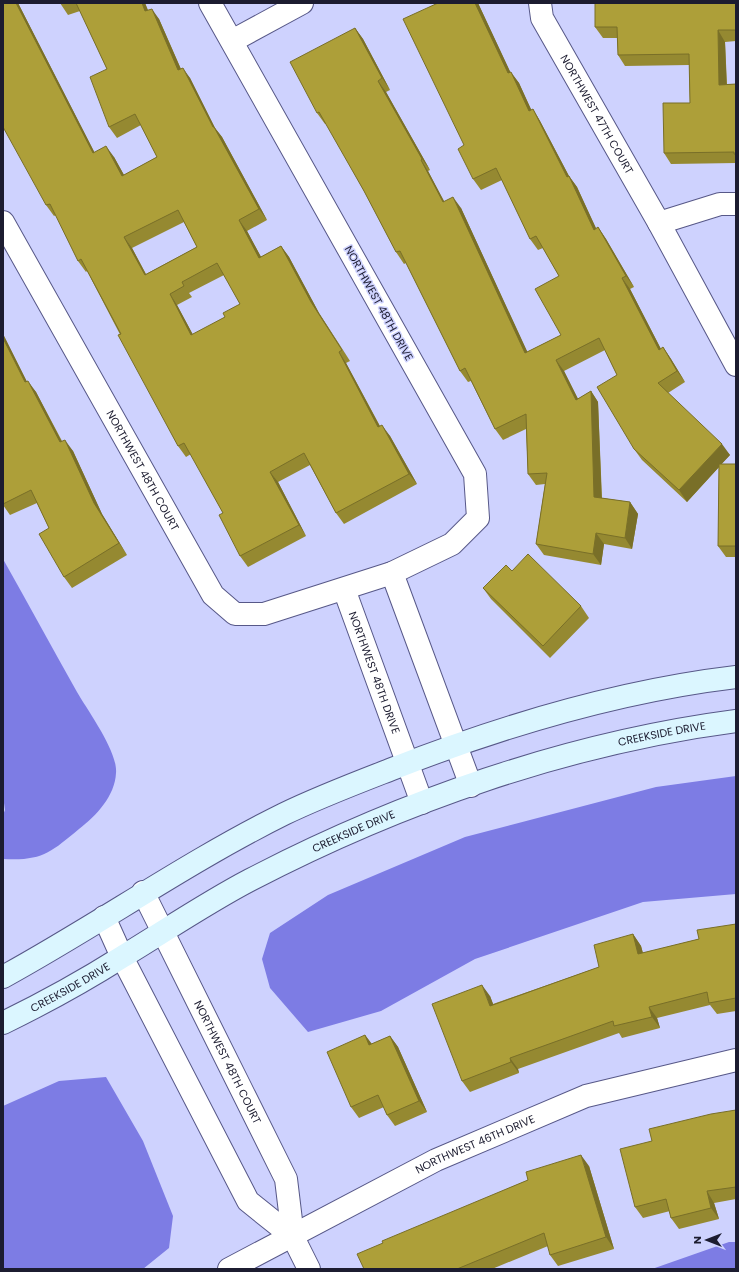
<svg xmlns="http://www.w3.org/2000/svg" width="739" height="1272" font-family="Poppins,sans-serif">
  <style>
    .water { fill: #7d7ce4 }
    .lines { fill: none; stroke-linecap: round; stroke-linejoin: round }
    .street-casing { stroke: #575888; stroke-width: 24 }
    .secondary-casing { stroke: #575888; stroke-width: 24 }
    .street { stroke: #fff; stroke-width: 22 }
    .secondary { stroke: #dbf6ff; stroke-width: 22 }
    .wall { fill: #958931; fill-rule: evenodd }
    .shaded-wall { fill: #796f28 }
    .building { fill: #ad9f39; stroke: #796f28; fill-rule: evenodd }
    .labels { text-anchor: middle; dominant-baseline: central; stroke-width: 3; stroke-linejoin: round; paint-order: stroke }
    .street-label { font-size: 11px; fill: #1c1c30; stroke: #ced2fe }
  </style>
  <rect width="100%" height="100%" fill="#ced2fe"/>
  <!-- water -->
  <path class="water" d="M3,559C28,603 52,648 77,692C88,711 118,752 116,773C115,796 96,816 79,829C50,853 42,861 3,859V815L5,810L3,796Z
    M736,776V894L643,902L475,959L381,1011L308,1032L270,988L262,959L270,933L328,895L465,837L656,787Z
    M106,1077L143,1141L173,1216L169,1248L143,1269H3V1106L59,1081Z
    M729,1242H736V1269H652Z"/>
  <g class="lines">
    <defs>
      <g id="street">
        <path id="s1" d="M540,3L542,18L659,223L736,365"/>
        <path d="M232,41L302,3"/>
        <path id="s2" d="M3,222L213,595L235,614H264L392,573L452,544L478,518L475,474L210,3"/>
        <path d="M659,223L720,204H736"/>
        <path d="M392,573L471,786"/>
        <path id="s3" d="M344,589L422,803"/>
        <path id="s4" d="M143,892L286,1179L293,1237L309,1269"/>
        <path d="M104,917L122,957L248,1201L293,1237"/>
        <path id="s5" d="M229,1269L436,1160L586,1096L736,1060"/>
      </g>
      <g id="secondary">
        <path d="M3,977C98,925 187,862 284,814C319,797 356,783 392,769C502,726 618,691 736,677"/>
        <path id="s6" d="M3,1023C44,1003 84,981 122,957C165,931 206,903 250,880C400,802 568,743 736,721"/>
      </g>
    </defs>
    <!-- street casing -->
    <use href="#street" class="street-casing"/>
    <!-- secondary casing -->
    <use href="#secondary" class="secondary-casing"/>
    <!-- street -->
    <use href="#street" class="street"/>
    <!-- secondary -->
    <use href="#secondary" class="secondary"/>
  </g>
  <!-- wall -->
  <path class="wall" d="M3,3H18L94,152L114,157L124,175L157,157L141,125L117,138L109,127L107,69L80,11L68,15L60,3H145L148,10L159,19L181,69L190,78L215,128L222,137L267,220L247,231L261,257L281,246L289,257L319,313L350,361L346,363L380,426L390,436L417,484L344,524L336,513L310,465L278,482L306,536L248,567L240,556L223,513L191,454L186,457L178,446L87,271L86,272L78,261L56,215L54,216L46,205ZM184,222L197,247L146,274L132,248ZM224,275L240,304L225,317L193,335L177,305L192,297L189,293Z
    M438,3H478L510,72L519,83L531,110L533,109L540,121L569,176L577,187L596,229L598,227L606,239L634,287L630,289L661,349L663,347L671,359L685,382L668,393L730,455L721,464H736V557H726L718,546L719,467L687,502L642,460L634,449L617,375L605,350L564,371L578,399L591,391L598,402L602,498L630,502L638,514L632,549L604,544L601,565L544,555L536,544L545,484L536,485L528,474L526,429L503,440L495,429L471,381L468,382L460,371L406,263L404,264L396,252L364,191L326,123L325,124L317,113L355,28L363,39L390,90L386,92L430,170L428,171L444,202L461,208L527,352L561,335L559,276L543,248L538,250L530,239L502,180L481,190L473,179L464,145Z
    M736,3V41L725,42L727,84H736V163L671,164L664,153L690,103L689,65L625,66L618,55L617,38H603L595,27Z
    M3,334L27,382L36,392L62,441L73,451L102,514L127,555L72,588L64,577L49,528L37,503L10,515L3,505Z
    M512,571L581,606L589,618L550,658L491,599L483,588Z
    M736,924V1011L717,1014L710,1005L657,1018L660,1028L622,1038L619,1033L518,1069L519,1073L470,1092L462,1081L490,996L493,1004L599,967L633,934L641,946L643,953L699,939Z
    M365,1035L372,1044L390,1036L398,1047L427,1112L395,1126L387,1115L384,1107L359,1118L351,1107Z
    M736,1110V1199L714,1203L719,1219L679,1229L671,1218L670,1211L643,1218L635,1207L652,1141Z
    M589,1166L614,1249L558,1266L550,1255L548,1246L492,1269H364L383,1243L528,1180Z"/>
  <!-- shaded-wall -->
  <path class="shaded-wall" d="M16,3H18L100,163L93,153Z
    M142,3H145L152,22L145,11Z
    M475,3H478L516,84L508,73Z
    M152,9L159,19L186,81L178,70Z
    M355,28L363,39L390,90L382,78Z
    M718,30L725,42L727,96L719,85Z
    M183,68L190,78L215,128L222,137L267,220L259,209L213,127Z
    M511,72L519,83L537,122L529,111Z
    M378,81L386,92L430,170L422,159Z
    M533,109L540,121L571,180L569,176L577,187L602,241L594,230Z
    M106,146L114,157L130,186L122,176Z
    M421,160L428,171L451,214L443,202Z
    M453,197L461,208L533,364L525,353Z
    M239,220L247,231L267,268L259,258Z
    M598,227L606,239L634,287L626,276Z
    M124,237L132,248L152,286L145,275Z
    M281,246L289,257L319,313L350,361L311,302Z
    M622,278L630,289L667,361L659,350Z
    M170,294L177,305L199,346L191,335Z
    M3,334L33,394L25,382L3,338Z
    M663,347L671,359L685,382L677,371Z
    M339,352L346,363L386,438L378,427Z
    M556,360L564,371L584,411L576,400Z
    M28,381L36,392L68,454L60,442Z
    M591,391L598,402L602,508L594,497Z
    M382,425L390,436L417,484L409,474Z
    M65,440L73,451L102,514L127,555L119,543L94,503Z
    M722,444L730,455L687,502L679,490Z
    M270,472L278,482L306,536L299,525Z
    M630,502L638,514L632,549L625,538Z
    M596,533L604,544L601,565L593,554Z
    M633,934L641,946L646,966L638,954Z
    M482,985L490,996L498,1017L490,1006Z
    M649,1007L657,1018L660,1028L652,1017Z
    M365,1035L373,1046L369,1045Z
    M390,1036L398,1047L427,1112L419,1101Z
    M510,1058L518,1069L519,1073L511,1062Z
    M581,1155L589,1166L614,1249L606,1237Z
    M707,1191L714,1203L719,1219L711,1208Z"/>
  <!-- building -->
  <path class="building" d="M3,3H16L93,153L106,146L122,176L157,157L135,114L109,127L90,77L107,69L76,3H142L145,11L152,9L178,70L183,68L213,127H214L259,209L239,220L259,258L281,246L311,302L342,350L339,352L378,427L382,425L409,474L336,513L304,453L270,472L299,525L240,556L219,515L223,513L184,443L178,446L118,335L121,334L81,259L78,261L50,204L46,205L3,127ZM178,210L197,247L145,275L124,237ZM217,263L240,304L223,313L225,317L191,335L170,294L184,286L182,282Z
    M438,3H475L508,73L511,72L529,111L533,109L567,177L569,176L594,230L598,227L626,276L622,278L659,350L663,347L677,371L658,383L722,444L679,490L634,449L597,387L617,375L599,338L556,360L576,400L591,391L594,497L630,502L625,538L596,533L593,554L536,544L547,473L528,474L526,414L495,429L465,368L460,371L400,251L396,252L364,191L319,112L317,113L290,62L355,28L382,78L378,81L422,159L421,160L443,202L453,197L525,353L561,335L535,289L559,276L536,236L530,239L496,168L473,179L458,149L464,145L403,19Z
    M595,3H736V30H718L719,85L736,84V154H734V152L664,153L663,103H690L689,54L618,55L617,27H595Z
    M3,338L25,382L28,381L60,442L65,440L94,503L119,543L64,577L39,534L49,528L31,490L3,504Z
    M719,464H736V546H718Z
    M528,554L581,606L543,646L483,588L506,565L512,571Z
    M736,924V998L709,1003L707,992L649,1007L652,1017L614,1026L613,1021L510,1058L511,1062L462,1081L432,1004L482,985L490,1006L599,967L594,945L633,934L638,954L699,939L697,930Z
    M365,1035L369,1045L390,1036L419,1101L387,1115L378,1095L351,1107L327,1052Z
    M736,1110V1187L707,1191L711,1208L671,1218L666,1199L635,1207L620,1149L652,1141L649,1129L711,1114Z
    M581,1155L606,1237L550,1255L544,1233L457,1269H364L357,1254L383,1243L382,1241L528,1180L526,1172Z"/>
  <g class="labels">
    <!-- street labels -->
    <g class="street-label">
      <text stroke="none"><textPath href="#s1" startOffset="126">NORTHWEST 47TH COURT</textPath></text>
      <text transform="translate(379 303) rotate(61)">NORTHWEST 48TH DRIVE</text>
      <text stroke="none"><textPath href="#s2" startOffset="285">NORTHWEST 48TH COURT</textPath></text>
      <text stroke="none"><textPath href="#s3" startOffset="89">NORTHWEST 48TH DRIVE</textPath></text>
      <text stroke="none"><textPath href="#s6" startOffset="724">CREEKSIDE DRIVE</textPath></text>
      <text stroke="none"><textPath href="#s6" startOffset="400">CREEKSIDE DRIVE</textPath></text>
      <text stroke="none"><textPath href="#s6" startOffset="76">CREEKSIDE DRIVE</textPath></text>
      <text stroke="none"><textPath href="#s4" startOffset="190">NORTHWEST 48TH COURT</textPath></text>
      <text stroke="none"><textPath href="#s5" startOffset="276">NORTHWEST 46TH DRIVE</textPath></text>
    </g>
  </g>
  <!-- border -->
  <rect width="739" height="1272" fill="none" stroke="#1c1c30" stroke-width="8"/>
  <!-- north arrow -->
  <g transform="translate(707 1240) rotate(270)" stroke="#ced2fe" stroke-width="3" paint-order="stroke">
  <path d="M0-3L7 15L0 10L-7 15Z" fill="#1c1c30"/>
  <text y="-6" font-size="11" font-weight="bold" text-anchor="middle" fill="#1c1c30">N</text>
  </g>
</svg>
